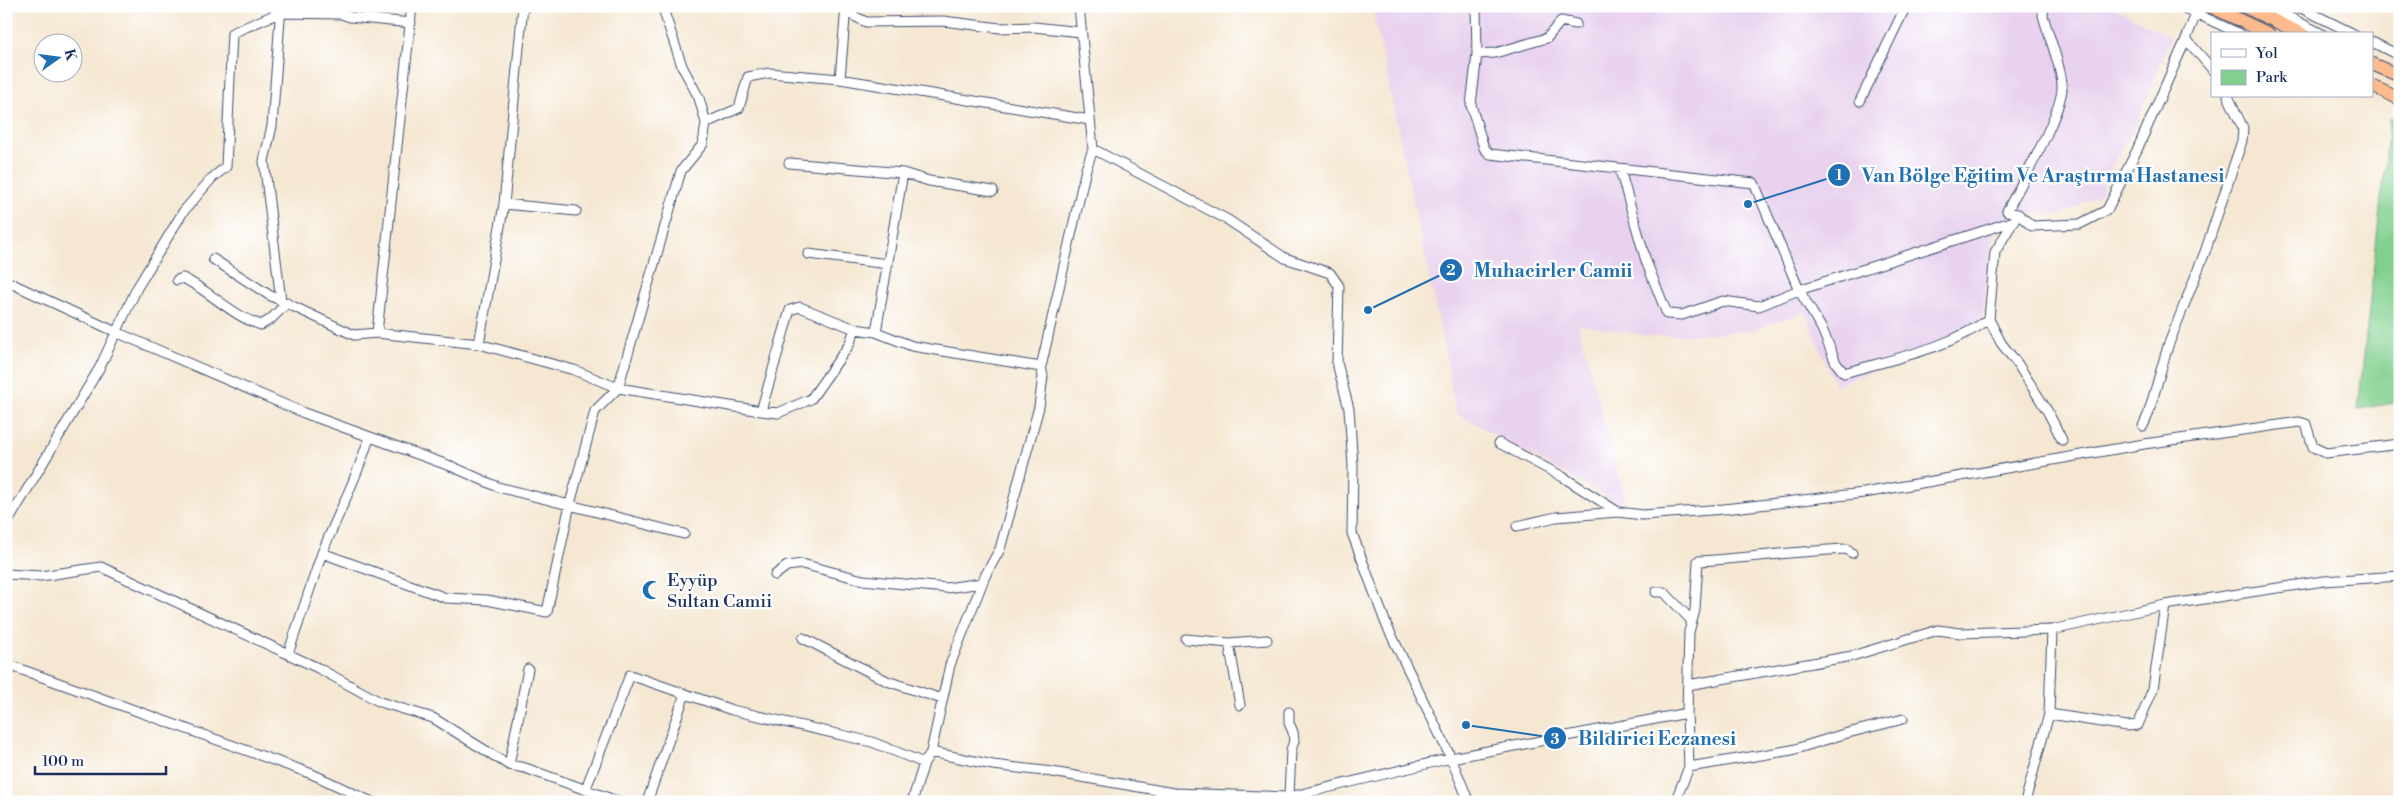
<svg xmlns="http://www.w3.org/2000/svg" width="2406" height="808" font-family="'Libre Bodoni',serif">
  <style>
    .built { fill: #e8d2ee }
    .green { fill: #82d08f; stroke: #4e8076 }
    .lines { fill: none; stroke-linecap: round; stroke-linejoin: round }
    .minor-casing { stroke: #3c4b6f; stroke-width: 11 }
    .highway-casing { stroke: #3c4b6f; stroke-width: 14 }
    .minor { stroke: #fff; stroke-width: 9 }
    .highway { stroke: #fcba8d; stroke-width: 12 }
    .labels { text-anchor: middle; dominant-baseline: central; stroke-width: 4.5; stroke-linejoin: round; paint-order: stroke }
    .poi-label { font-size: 18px; fill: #1b2f5e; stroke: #fff; text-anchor: start }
    .leader { fill: none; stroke: #1f6fb2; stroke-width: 2 }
    .callout-dot { fill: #1f6fb2; stroke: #fff; stroke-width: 2 }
    .mark-label { font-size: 15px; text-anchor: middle; font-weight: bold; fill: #fff }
    .callout-label { font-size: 19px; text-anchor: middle; font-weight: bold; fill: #1f6fb2; stroke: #fff; stroke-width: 4.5; stroke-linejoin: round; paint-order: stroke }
  </style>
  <rect width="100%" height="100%" fill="#fff"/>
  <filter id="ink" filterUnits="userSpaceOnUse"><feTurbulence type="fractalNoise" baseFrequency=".02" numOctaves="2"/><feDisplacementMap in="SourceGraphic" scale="10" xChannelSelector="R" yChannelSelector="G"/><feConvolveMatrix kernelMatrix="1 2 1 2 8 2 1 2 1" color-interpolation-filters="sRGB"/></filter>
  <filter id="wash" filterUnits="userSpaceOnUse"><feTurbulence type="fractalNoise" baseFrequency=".0096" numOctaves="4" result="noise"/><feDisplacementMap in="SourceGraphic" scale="20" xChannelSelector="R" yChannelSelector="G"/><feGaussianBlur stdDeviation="1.12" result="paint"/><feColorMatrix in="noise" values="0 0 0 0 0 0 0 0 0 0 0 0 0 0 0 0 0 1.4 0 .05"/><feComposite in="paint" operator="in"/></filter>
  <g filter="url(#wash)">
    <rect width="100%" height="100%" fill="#f5e7d1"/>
    <!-- built -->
    <path class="built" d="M1372,6H2111L2171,37L2140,116L2107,175L2100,194L2063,214H2018L1996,230L1990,253L1981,325L1889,365L1835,385L1805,312L1751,331L1691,335L1647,336L1578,324L1628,509L1456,413L1445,352Z"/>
    <!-- green -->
    <path class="green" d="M2390,118L2400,123V402L2358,409Z"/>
  </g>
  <g filter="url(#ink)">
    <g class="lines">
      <defs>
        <path id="minor" d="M281,6L272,126L264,161L281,301
          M1476,6L1477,54L1471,105L1484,148L1490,154L1754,183L1799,290L1822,329L1836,363L1844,373C1892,359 1948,349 1989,319
          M2044,6L2043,15C2048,36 2061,64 2062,85C2064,110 2020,186 2007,211L2018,214L1995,252L1989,319L2001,343L2017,363L2048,412L2062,440
          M2180,6L2240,34
          M2268,6L2322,34
          M2297,6L2354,34
          M846,12L866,22L943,21L1000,28L1034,27L1081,32
          M2196,14L2186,39L2212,69
          M2372,42L2400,56
          M1477,54L1495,53L1547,38L1561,21L1576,24
          M840,79L846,6
          M1860,101L1906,6
          M706,123L739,108L748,77L769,73L840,79L1090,120
          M1093,149L1228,220L1285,258L1330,273L1339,286L1337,363L1349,409L1353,466L1352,533L1386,624L1451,758L1469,802
          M789,163L903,173L929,181L993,191
          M1620,170L1646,261L1667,314L1682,315L1723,301L1759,306L1799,290L2014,221
          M504,204L576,211
          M2018,214L2032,226L2080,224L2107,210L2137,150L2186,39
          M808,254L888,264
          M213,259L269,295L354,335L377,333L479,344L574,370L618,388L761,411L778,413L811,399L849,345L855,329L876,332L903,173
          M177,280L183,278C210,291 232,316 261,325L271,319L287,303
          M6,281L116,332L304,413L453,467L498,487L684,534
          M876,332L912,346L1041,367
          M377,333L412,6
          M479,344L504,204L523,6
          M761,411L790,310L800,307L855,329
          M2143,426L2148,415L2168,346L2205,252L2242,141L2243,128L2228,96
          M1499,443L1563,477L1618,512L1643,515L1724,509L1864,493L2144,444L2299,422L2306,424L2313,447L2326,453L2400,444
          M6,525L100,367L137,288L183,212L212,178L226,167L232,33L279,13L341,14L350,17L411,23
          M1517,526L1556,517L1618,512
          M322,553C338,514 357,478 369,438
          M6,574L41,576L101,567L318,668L380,702L433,718L509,765L525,768L620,802
          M775,575L787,566L802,564L863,580L946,588L982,583
          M1656,592H1664L1692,621
          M803,638L887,681L942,699
          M1186,639L1229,643L1267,640
          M1229,643L1240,705
          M288,654L322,553L446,598L487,600L547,612L570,504L595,411L618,388L681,171L703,144L706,123L699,98L682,66L665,15L664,6
          M6,664L312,774L372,802
          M1688,685L1852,656L1938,630L1960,633L2052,630L2165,605L2324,581L2400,576
          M2049,714L2127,726L2138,725L2153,689L2165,605
          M931,752L993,765L1052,772L1174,793L1289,797L1451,758L1687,713
          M509,765L528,669
          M1689,767L1792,750L1844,734L1903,719
          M586,788L630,675L732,710L872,742L924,763
          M1289,797L1291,750L1294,741L1293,732L1289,723V712
          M647,802L685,694
          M912,802L924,763L931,752L950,665L985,576L1000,549L1039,407L1043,376L1041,367L1086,169L1093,149L1079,6
          M1675,802L1689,767L1687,713L1689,632L1695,610L1698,561C1748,558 1797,551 1847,549L1852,553
          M2025,802L2049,714L2052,630"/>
        <path id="highway" d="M2210,6L2269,34
          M2243,6L2302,34
          M2372,64L2400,76
          M2372,86L2400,99"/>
      </defs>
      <!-- minor casing -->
      <use href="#minor" class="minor-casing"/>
      <!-- highway casing -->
      <use href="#highway" class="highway-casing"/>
      <!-- minor -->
      <use href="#minor" class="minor"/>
      <!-- highway -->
      <use href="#highway" class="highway"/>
    </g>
  </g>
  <!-- icons -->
  <defs>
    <symbol id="mosque-bare" viewBox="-9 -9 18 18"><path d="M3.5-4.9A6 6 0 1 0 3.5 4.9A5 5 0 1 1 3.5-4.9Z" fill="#1f6fb2" stroke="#fff" stroke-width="2.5" paint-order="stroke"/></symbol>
  </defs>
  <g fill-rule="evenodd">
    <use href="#mosque-bare" x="638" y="576" width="28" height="28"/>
  </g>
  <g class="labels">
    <!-- poi labels -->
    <g class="poi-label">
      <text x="667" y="580">Eyyüp<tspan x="667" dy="21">Sultan Camii</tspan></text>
    </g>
  </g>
  <!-- callouts -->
  <path class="leader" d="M1748 204L1839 175M1368 310L1451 270M1466 725L1555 738"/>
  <g class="callout-dot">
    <circle cx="1748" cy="204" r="5"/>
    <circle cx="1368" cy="310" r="5"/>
    <circle cx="1466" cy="725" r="5"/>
    <circle cx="1839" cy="175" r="12"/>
    <circle cx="1451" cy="270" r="12"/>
    <circle cx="1555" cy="738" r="12"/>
  </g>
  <g class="mark-label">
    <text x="1839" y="180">1</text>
    <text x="1451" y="275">2</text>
    <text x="1555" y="744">3</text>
  </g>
  <g class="callout-label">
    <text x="2043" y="182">Van Bölge Eğitim Ve Araştırma Hastanesi</text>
    <text x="1553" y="277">Muhacirler Camii</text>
    <text x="1657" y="745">Bildirici Eczanesi</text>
  </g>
  <!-- margin -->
  <rect width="2406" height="808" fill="none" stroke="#fff" stroke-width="25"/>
  <!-- legend -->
  <rect x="2211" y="32" width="162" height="65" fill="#ffffff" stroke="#a4acbf"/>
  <rect x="2221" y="49" width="25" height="8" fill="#ffffff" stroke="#a4acbf"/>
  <text x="2256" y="58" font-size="15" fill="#1b2f5e">Yol</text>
  <rect x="2221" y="70" width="25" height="15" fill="#82d08f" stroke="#a4acbf"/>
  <text x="2256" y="82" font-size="15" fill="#1b2f5e">Park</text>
  <!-- north arrow -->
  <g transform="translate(58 58) rotate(76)"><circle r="24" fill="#ffffff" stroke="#a4acbf"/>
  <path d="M0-4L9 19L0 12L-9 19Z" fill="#1f6fb2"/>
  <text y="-8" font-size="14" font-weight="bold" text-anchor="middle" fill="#1b2f5e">K</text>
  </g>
  <!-- scale -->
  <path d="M35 766v8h131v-8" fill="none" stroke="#1b2f5e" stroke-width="2.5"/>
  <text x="42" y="766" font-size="15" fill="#1b2f5e" stroke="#ffffff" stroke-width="4" paint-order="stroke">100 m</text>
</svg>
